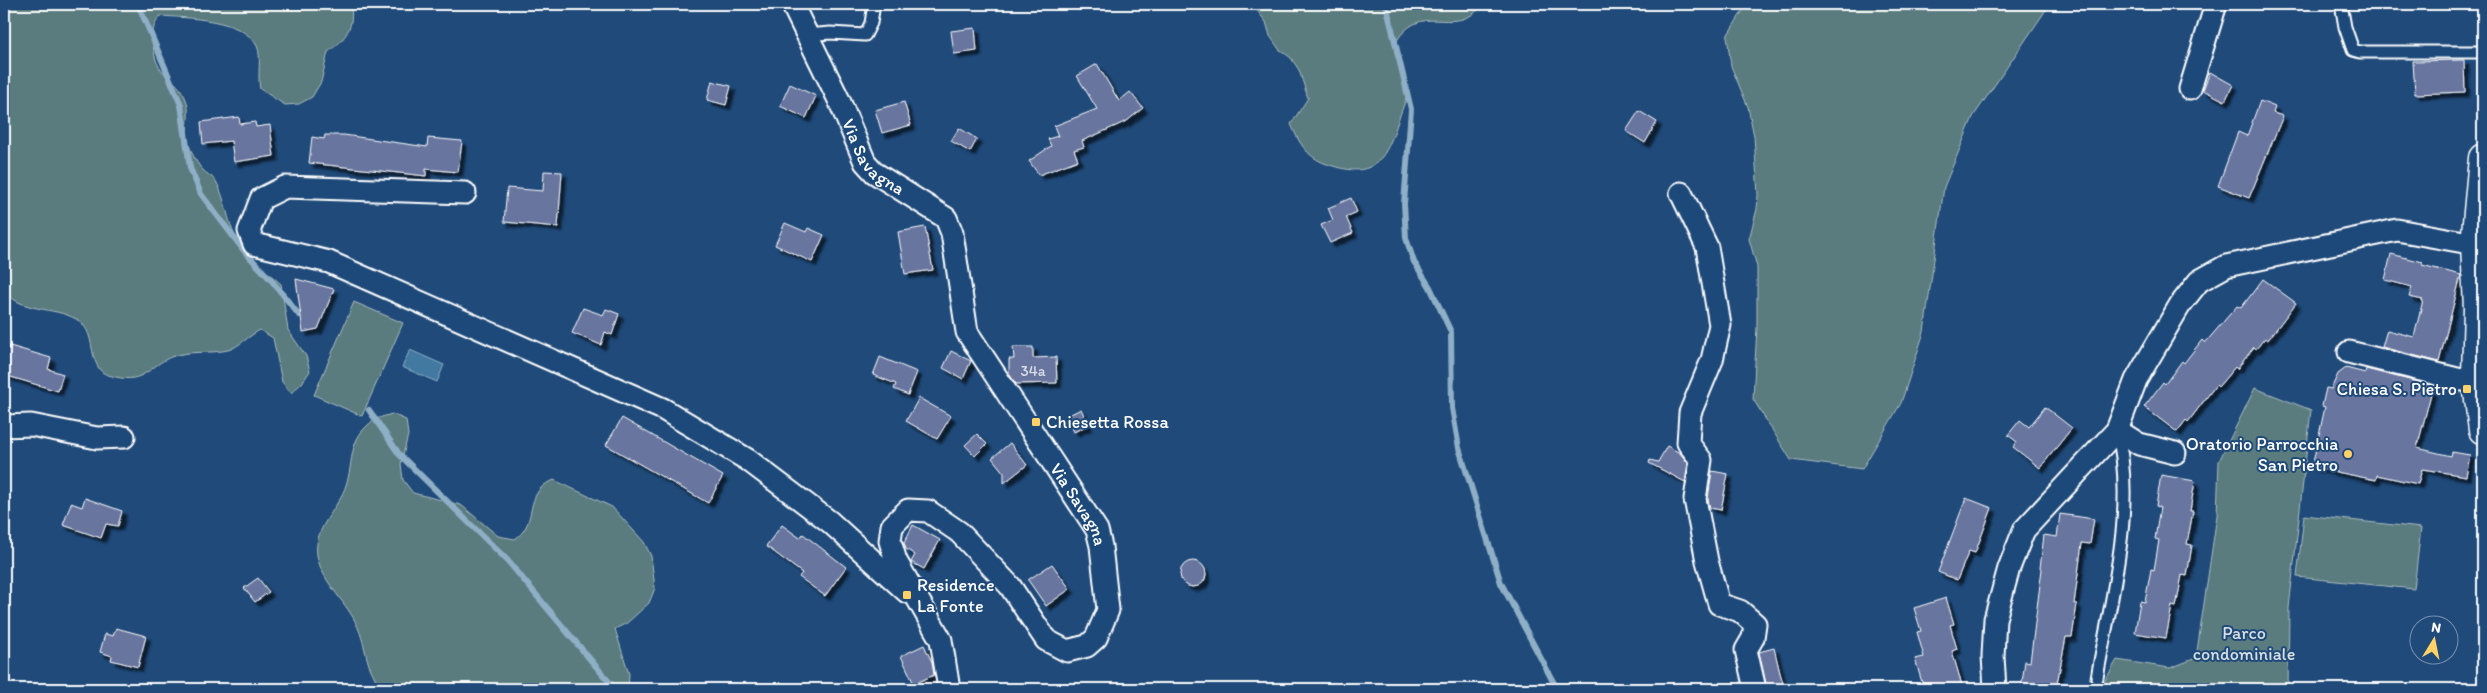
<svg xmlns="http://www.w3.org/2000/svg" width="2487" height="693" font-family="Itim,sans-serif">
<defs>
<filter id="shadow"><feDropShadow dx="4.5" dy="4.5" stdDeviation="1" flood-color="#0009"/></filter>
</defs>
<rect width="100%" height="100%" fill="#1f4a7a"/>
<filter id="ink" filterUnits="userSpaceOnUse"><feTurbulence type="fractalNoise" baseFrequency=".02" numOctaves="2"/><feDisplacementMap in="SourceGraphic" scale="10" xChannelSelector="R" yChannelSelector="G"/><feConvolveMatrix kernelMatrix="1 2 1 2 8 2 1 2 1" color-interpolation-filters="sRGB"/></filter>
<g filter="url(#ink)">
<g fill="#5a7b7f" stroke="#acbdbf">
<path d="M4,4h347c3,23 -4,34 -23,48l-7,30 -9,15 -13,7 -14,1 -25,-16c-3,-13 2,-33 -3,-43 -14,-28 -71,-28 -97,-30 -7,10 -8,15 -7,28 3,36 20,28 32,53 7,14 0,29 3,45 3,9 7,19 14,27 4,5 10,7 14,12 10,19 11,39 20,57 9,19 30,32 45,46l7,46 18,26 4,15 -8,12 -11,10 -9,-11 -9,-44 -13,-8c-10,5 -23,18 -32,20 -18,4 -40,0 -57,7 -22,9 -27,27 -55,20 -4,-1 -10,-2 -14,-5 -15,-15 -5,-41 -26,-53 -23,-13 -55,-6 -72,-29z"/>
<path d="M1252,4h231c-26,35 -57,-2 -83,32 -14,20 4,29 7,46 2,12 -4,25 -8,36 -14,45 -26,63 -75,45 -18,-7 -26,-22 -33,-39l17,-26 -9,-28 -8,-12 -12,-9 -9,-13 -4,-14z"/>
<path d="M1747,4h303l-77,113 -29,70 -20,145 -23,71 -39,66 -71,-9 -38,-61 4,-72v-60l-8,-28 8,-30 1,-14 -4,-59 -6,-29 -17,-41 -4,-30z"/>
<path d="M354,302l49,21 -41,93 -48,-21z"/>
<path d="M2255,388l56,22 -22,198 -1,81h-188l17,-29 53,8 26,-10 21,-143 2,-54z"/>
<path d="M392,414l14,6 2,15 -7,29 2,16 10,13 48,12 37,31 17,3c21,-15 11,-35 26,-51 3,-4 9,-6 13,-8l58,27 32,35 7,14 4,32 -6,15 -22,20 -12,6 14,45 -1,15h-248c-3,-8 -8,-16 -11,-24 -5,-16 -6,-28 -14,-44 -11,-21 -34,-41 -38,-66 -4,-27 22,-47 29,-70 7,-20 3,-41 19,-57 8,-9 16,-11 27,-14z"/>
<path d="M2304,515l117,13 -7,61 -117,-12z"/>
</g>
<path fill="#4379a0" stroke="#8eafc6" d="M410,350l34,15 -7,17 -35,-15z"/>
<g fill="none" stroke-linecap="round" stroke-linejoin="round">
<g stroke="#8eafc6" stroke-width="6">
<path d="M138,4l43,101 9,63 11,26 44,58 27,29 27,34"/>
<path d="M1386,4l25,105 -7,95 2,34 8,24 16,25 21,45 1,76 7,40 42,135 56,106"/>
<path d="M369,410l30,44 108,106 108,129"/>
</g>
</g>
<g fill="#68749f" stroke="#fff" filter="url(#shadow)">
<path d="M975,28l2,23 -23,3 -3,-23z"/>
<path d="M2464,60l1,32 -50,2 -2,-33z"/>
<path d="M1097,64l22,37 11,-9 13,16 -16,13 -45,20 2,6 -10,3 4,10 -39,15 -10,-14 22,-15 -3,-7 10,-3 -4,-10 43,-17 -20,-33z"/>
<path d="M2210,72l23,13 -8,16 -22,-11z"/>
<path d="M712,81l19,5 -5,19 -19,-5z"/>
<path d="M790,84l26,12 -10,22 -26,-12z"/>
<path d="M2260,101l15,6 -2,6 10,3 -34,82 -31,-12 20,-54 9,4z"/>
<path d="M904,102l7,23 -29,8 -7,-23z"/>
<path d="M1639,111l18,11 -12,21 -19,-12z"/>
<path d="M239,117l1,7 15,-2 1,5 14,-2 4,31 -40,6 -3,-21 -28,3 -2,-22z"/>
<path d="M959,128l18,11 -7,13 -19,-11z"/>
<path d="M325,135h19l83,12 1,-9 34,3 -4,31 -32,-3v7l-117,-13 3,-26 12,2z"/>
<path d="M544,171l18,1 -4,55 -54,-5 3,-34 36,3z"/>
<path d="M1351,198l6,14 -11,5 7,16 -23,10 -9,-18 12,-5 -5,-12z"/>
<path d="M785,223l21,9 2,-4 16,7 -12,27 -37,-17z"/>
<path d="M925,227l8,43 -28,4 -7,-42z"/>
<path d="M2391,254l32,8 -1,3 39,10 -22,87 -57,-15 5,-17 27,7 9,-37 -14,-3 3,-10 -27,-7z"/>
<path d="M296,279l38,10 -16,40 -15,3z"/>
<path d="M2263,279l33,24 -28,37 -3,-2 -9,11 -2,-2 -17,22 -2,-2 -17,20 -2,-2 -28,37 -2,-2 -9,12 -33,-25 19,-25 2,2 17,-23 2,2 18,-23 3,3 32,-37 4,2z"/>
<path d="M583,308l20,7 3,-6 13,5 -7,21 -7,-3 -4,13 -29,-12z"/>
<path d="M10,346l41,12 -3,11 15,5 -5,17 -54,-16v-26l4,1z"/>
<path d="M1013,347h20v11l23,-1 1,26 -41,1 -7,-10v-15h5z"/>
<path d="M951,351l20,10 -8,18 -20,-11z"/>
<path d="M880,357l37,15 -9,23 -14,-6 2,-5 -23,-9z"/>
<path d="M2346,368l19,5 1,-4 67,17 -16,62 34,8 1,-4 18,3 -4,21 -44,-7 -4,15 -41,-9 -1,5 -64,-13 13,-60 -3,-1 4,-18 5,1 7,-15z"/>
<path d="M919,398l32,18 -14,23 -31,-18z"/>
<path d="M2045,407l27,21 -32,40 -27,-21 4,-5 -9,-7 12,-15 9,7z"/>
<path d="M1081,409l7,16 -14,7 -7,-16z"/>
<path d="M622,418l101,58 -15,27 -102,-58z"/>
<path d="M977,434l10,10 -12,12 -10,-11z"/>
<path d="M1010,443l17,22 -23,18v-10l-12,-15z"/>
<path d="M1667,446l13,7 8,10 -3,19 -36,-19 1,-3 8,2z"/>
<path d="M1712,471l16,3 -7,36 -11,-2 -2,-9z"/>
<path d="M2161,475l34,6 -5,30h3l-6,33 5,1 -5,31 -5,-1 -6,32 -4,-1 -6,32 -31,-5 5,-32 5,1 6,-33 3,1 5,-30 -4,-1 5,-32 -4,-1z"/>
<path d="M85,498l37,13 -4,15 -12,-2 -5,14 -38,-13 8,-22 11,4z"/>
<path d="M1966,498l26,10 -17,45 -6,-2 -12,29 -19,-8z"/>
<path d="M2060,514l34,5 -4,25 -8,-1 -8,61h3l-5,33h-6l-10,52h-35l4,-28 5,1 12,-93 -2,-1 4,-33 13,2z"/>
<path d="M782,525l18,13 3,-4 43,33 -21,29 -26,-19 3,-4 -36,-27z"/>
<path d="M913,525l27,15 -16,29 -13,-7 4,-7 -9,-6 -2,-6z"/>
<circle cx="1193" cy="574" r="13"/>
<path d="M1052,564l18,25 -24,17 -18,-26z"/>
<path d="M258,578l11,14 -14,10 -11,-14z"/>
<path d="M1946,598l8,26 -4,1 7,24 -5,2 11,38h-39l-9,-30 9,-2 -7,-25 4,-1 -7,-23z"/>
<path d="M116,628l30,8 -8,31 -27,-7 1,-4 -12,-4 5,-18 8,2z"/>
<path d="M924,645l8,17 2,13 -20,9 -13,-28z"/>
<path d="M1774,648l6,25 5,16h-18l-8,-37z"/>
</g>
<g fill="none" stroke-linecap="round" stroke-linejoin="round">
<g stroke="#fff" stroke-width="15">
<g id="lane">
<path d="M2341,4l4,23 8,23 7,2h123"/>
<path d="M807,35l23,-2 35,2 6,-12 3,-19"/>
<path d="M2097,678c13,-77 40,-171 20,-247"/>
</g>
</g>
<g stroke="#fff" stroke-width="25">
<g id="street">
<path id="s1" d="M792,4l47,96 26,62 10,11 71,45 6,15 15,99 130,198 4,16 7,64 -12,28 -9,8 -20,5 -21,-11 -36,-54 -51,-54 -31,-21 -20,-1 -16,16 -2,15 6,20 45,79 8,49"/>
<path d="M2190,89l26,-85"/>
<path d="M465,193l-180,-6 -24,12 -12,32 5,13 75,18 334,147 85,51 82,62 77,70"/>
<path d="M1681,193l26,54 13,78 -8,35 -22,53 -2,30 13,17 -6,39 12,62 12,43 21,7 15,13 -2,14 -7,12 9,39"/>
<path d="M2349,352l112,28 22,-7"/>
<path d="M4,426l27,-1 66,13 27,-1"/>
<path d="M2117,430l22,14 36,9"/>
<path d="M1995,689l-2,-33 2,-37 14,-51 15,-38 93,-100 19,-50 44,-75 19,-24 27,-15 171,-36 78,14"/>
</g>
</g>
<g stroke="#fff" stroke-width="31">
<path id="secondary" d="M2483,158l-8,86 3,64 -2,69 7,53"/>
</g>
<use href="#lane" stroke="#1f4a7a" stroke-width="11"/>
<use href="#street" stroke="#1f4a7a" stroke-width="21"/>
<use href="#secondary" stroke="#1f4a7a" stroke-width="28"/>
</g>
</g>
<g fill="#ffd166" stroke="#1f4a7a" stroke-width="2">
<rect x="2462" y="384" width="10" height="10" rx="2.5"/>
<rect x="1031" y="417" width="10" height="10" rx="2.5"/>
<circle cx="2348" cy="454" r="5"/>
<rect x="902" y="590" width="10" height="10" rx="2.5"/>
</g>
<g text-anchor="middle" stroke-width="4" stroke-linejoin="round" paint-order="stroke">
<g font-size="15" fill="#d9dce7">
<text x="1033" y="376">34a</text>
</g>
<g font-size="18" fill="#fff" stroke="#1f4a7a">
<text dy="6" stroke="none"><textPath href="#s1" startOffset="175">Via Savagna</textPath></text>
<text dy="6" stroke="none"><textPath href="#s1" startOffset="595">Via Savagna</textPath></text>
</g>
<g font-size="18" fill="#fff" stroke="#1f4a7a" text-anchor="end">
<text x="2457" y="395">Chiesa S. Pietro</text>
<text x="1046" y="428" text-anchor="start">Chiesetta Rossa</text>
<text x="2338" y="450">Oratorio Parrocchia<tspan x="2338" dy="21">San Pietro</tspan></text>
<text x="917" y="591" text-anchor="start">Residence<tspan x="917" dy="21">La Fonte</tspan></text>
</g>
<g font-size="18" fill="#d6dedf" stroke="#1f4a7a">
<text x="2244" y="639">Parco<tspan x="2244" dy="21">condominiale</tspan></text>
</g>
</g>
<rect width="2487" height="693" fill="none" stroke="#1f4a7a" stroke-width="20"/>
<rect x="10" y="10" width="2467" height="673" fill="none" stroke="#fff" stroke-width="2" filter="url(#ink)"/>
<g transform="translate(2434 640) rotate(10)"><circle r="24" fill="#1f4a7a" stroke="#7992af"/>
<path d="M0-4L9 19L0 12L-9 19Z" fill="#ffd166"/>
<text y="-8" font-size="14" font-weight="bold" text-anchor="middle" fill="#ffffff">N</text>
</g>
</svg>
